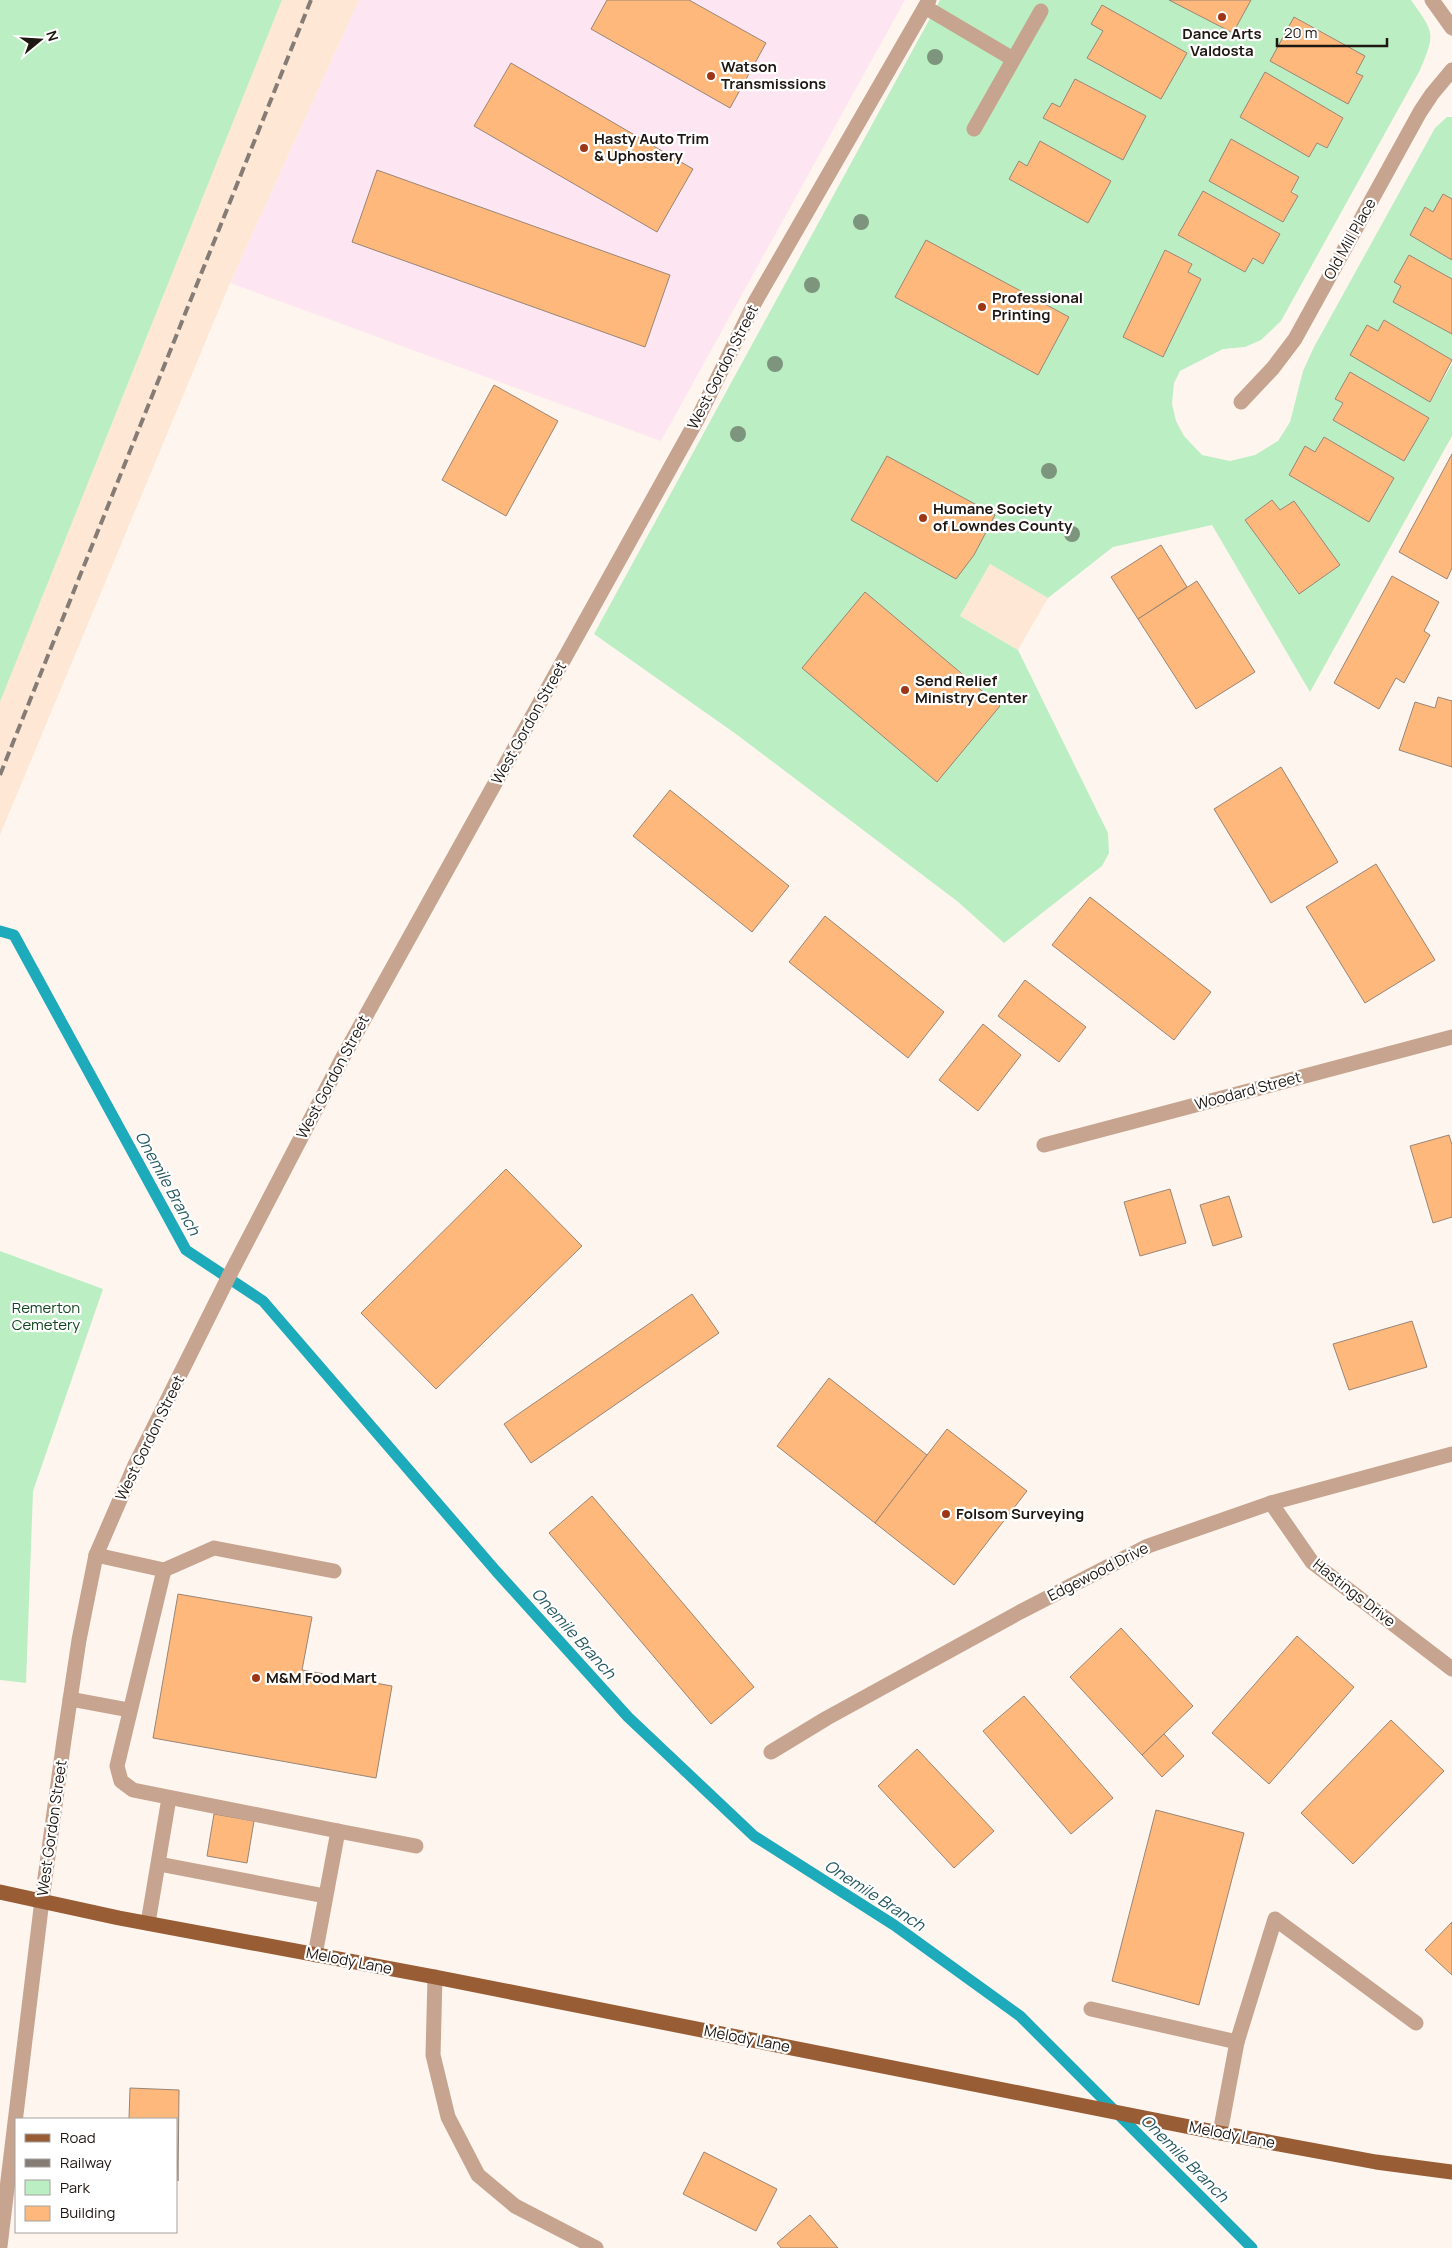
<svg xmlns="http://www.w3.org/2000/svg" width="1452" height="2248" font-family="Manrope,sans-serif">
<rect width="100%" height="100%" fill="#fef5ee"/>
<path fill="#fde6f2" d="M359,0h546l-244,441 -431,-158z"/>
<g fill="#fee7d5">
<path d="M282,0h77l-129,283 -230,552v-133z"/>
<path d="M990,564l58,34 -30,52 -58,-34z"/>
</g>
<g fill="#bbefc3" fill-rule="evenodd">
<path d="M0,0h282l-282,702z"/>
<path d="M940,0h229l64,33 18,-33h160c23,33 25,32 9,70l-139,251 -20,19 -16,7 -22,2 -43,22 -6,12 -2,21 4,17 8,15 18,19 28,6 25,-6 23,-14 12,-19 13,-51 11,-24 121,-219 12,-11h5v82l-9,-5 -10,18 -8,-4 -15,27 42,25v19l-43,-23 -15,26 7,4 -8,16 59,32v26l-68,-40 -6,11 -11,-6 63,77 22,-38v72l-142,256 -98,-167 -99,22 -65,51 -58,-34 -30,52 58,34 90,183 1,20 -7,13 -98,77 -47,-42 -221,-167 -142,-100zM1295,17l70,39 -9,17 7,4 -15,26zM1265,73l78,45 -16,30 -10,-5 -8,14 -69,-40zM1231,140l67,56 -15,26 -74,-41zM1203,191l76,42 -16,31 -10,-6 -8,14 -66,-37zM1165,251l27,12 -4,9 13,7 -39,78 -39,-20zM1350,372l79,46 -25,43 -71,-41 9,-17 -7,-4zM1324,437l70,41 -25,44 -80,-47 16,-28 10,5zM1272,500l8,10 60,55 -42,29 -53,-74z"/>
<path d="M0,1251l103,38 -70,202 -7,192 -26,-3z"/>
</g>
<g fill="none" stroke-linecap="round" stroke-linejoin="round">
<path stroke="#1daabb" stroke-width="11" d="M0,931l14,4 172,315 77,51 233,270 132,146 126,119 140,89 126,91 232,232"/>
</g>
<g fill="#feb87c" stroke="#998575">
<path d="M607,0h82l77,43 -36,65 -139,-79z"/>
<path d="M1169,0h82l-18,33z"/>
<path d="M1102,5l85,48 -26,46 -74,-41 16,-27 -12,-7z"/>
<path d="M1294,17l71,39 -9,17 7,3 -15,28 -78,-43z"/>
<path d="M511,63l182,106 -36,63 -183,-106z"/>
<path d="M1265,72l78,46 -16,30 -10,-5 -8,14 -69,-40z"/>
<path d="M1075,79l71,37 -23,44 -80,-42 9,-15 8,4z"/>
<path d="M1231,139l68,38 -8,15 7,4 -15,26 -74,-41z"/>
<path d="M1040,141l71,40 -23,42 -79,-44 10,-18 8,5z"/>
<path d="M377,170l293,105 -25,72 -293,-105z"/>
<path d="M1203,191l77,43 -17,30 -10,-6 -8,14 -67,-37z"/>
<path d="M1443,194l9,5v61l-42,-25 15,-28 8,5z"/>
<path d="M926,240l143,77 -31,58 -143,-78z"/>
<path d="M1165,250l27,14 -4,8 13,7 -38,78 -40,-20z"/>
<path d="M1409,255l43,24v55l-59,-32 8,-16 -7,-4z"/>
<path d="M1384,320l68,40 -22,42 -80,-47 17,-30 11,6z"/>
<path d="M1350,372l79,46 -25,43 -71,-41 10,-17 -8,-4z"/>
<path d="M494,385l64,36 -52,95 -64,-36z"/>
<path d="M1324,437l70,41 -25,44 -80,-47 16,-29 10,6z"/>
<path d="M1452,454v114l-5,11 -48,-27z"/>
<path d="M887,456l108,59 -21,40 -18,24 -105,-59z"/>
<path d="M1272,500l8,10 14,-9 46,64 -41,29 -54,-74z"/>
<path d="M1161,545l26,42 -49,32 -27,-42z"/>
<path d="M1392,576l47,26 -15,29 6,4 -26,48 -8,-5 -17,31 -45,-26z"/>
<path d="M1197,581l58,91 -59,37 -58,-90z"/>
<path d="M865,592l135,114 -63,76 -135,-114z"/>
<path d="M1438,697l14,4v66l-53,-17 16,-48 20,6z"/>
<path d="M1281,767l57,95 -67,41 -57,-94z"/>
<path d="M670,790l119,96 -37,46 -119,-96z"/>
<path d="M1376,864l59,96 -70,43 -59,-96z"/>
<path d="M1090,897l121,95 -37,48 -122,-95z"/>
<path d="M825,916l119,96 -36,46 -119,-96z"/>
<path d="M1025,980l61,47 -27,35 -61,-46z"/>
<path d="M983,1024l38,31 -43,56 -39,-31z"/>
<path d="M1449,1135l3,10v72l-19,6 -23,-77z"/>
<path d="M506,1169l76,77 -146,143 -75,-76z"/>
<path d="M1170,1189l16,54 -46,13 -16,-54z"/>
<path d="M1229,1196l13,41 -29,9 -13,-41z"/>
<path d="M692,1294l27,39 -188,130 -27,-39z"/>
<path d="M1412,1321l15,46 -78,23 -16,-46z"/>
<path d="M829,1378l98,77 -52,68 -98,-77z"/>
<path d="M947,1429l80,62 -73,94 -79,-62z"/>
<path d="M592,1496l162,191 -43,37 -162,-191z"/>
<path d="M178,1594l134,23 -10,53 90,16 -16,92 -223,-40z"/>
<path d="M1121,1628l72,78 -51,49 -72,-78z"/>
<path d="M1297,1636l57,51 -85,97 -57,-51z"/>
<path d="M1024,1696l89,102 -42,36 -88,-103z"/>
<path d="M1391,1720l53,51 -91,93 -52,-51z"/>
<path d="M1164,1734l20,22 -22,21 -20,-22z"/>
<path d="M917,1749l77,82 -40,37 -76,-82z"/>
<path d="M1156,1810l88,23 -45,172 -87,-24z"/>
<path d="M214,1814l40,7 -7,42 -40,-7z"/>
<path d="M1452,1922v53l-27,-25z"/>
<path d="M130,2088l49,2 -1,91 -2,-62h-47z"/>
<path d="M704,2152l73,37 -21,42 -73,-37z"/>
<path d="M810,2215l28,33h-57l-4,-5z"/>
</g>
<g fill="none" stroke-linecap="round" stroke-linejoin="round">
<g stroke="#c6a48f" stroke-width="15">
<path d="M1432,0l20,28"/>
<path d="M925,7l88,52"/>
<path d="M974,129l67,-118"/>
<path d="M1241,402l32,-34 22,-29 125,-227 12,-18 20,-24"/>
<path d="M1044,1145l408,-108"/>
<path d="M1271,1503l41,59 140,107"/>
<path d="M96,1555l68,15 -47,196 4,15 12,9 205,41 -23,124"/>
<path d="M164,1570l50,-22 120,23"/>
<path d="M70,1699l59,11"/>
<path d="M771,1752l56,-34 193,-106 128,-66 123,-43 181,-49"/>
<path d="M338,1831l78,15"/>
<path d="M159,1864l166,32"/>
<path d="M148,1923l21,-125"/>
<path d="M435,1977l-2,78 15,62 30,58 37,31 81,42"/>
<path d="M1091,2009l146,33 -17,91"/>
<path d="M1237,2042l38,-123 141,104"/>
<path d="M0,2246l42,-346 22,-160 15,-100 17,-85 39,-90 93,-187 115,-221 355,-639 57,-116 174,-302"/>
</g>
<path stroke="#985d35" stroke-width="15" d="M0,1892l119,26 316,59 785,156 156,29 76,10"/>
<path stroke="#857c76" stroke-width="4" stroke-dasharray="10 5" stroke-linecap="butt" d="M0,775l311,-775"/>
</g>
<g fill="#7d957d">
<circle cx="935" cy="57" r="8"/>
<circle cx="861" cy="222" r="8"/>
<circle cx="812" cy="285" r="8"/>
<circle cx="775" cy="364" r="8"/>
<circle cx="738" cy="434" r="8"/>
<circle cx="1049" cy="471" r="8"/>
<circle cx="1072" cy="534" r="8"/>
</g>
<g fill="#9d3617" stroke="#fff" stroke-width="2">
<circle cx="1222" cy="17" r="5"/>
<circle cx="711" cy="76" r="5"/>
<circle cx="584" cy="148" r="5"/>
<circle cx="982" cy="307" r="5"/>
<circle cx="923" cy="518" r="5"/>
<circle cx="905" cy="690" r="5"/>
<circle cx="946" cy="1514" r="5"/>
<circle cx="256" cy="1678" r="5"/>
</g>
<g text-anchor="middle" stroke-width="4.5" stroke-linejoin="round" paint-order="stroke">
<g font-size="15" font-weight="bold" fill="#1f1711" stroke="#fff" text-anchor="start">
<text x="1222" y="39" text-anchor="middle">Dance Arts<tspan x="1222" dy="17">Valdosta</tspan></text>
<text x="721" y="72">Watson<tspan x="721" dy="17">Transmissions</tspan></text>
<text x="594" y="144">Hasty Auto Trim<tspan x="594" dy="17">&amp; Uphostery</tspan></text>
<text x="992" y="303">Professional<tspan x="992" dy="17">Printing</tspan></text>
<text x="933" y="514">Humane Society<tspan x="933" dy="17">of Lowndes County</tspan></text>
<text x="915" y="686">Send Relief<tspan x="915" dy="17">Ministry Center</tspan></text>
<text x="956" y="1519">Folsom Surveying</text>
<text x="266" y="1683">M&amp;M Food Mart</text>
</g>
<g font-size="15" fill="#1f1711" stroke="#fff">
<text transform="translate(1350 239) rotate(-61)" y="5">Old Mill Place</text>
<text transform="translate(723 367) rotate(-63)" y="5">West Gordon Street</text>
<text transform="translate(529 723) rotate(-61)" y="5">West Gordon Street</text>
<text transform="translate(333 1077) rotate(-62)" y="5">West Gordon Street</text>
<text transform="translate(1248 1091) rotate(-15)" y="5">Woodard Street</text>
<text transform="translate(150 1438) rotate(-64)" y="5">West Gordon Street</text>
<text transform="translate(1098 1572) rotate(-27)" y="5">Edgewood Drive</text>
<text transform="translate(1354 1593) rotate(38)" y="5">Hastings Drive</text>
<text transform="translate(52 1828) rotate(-82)" y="5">West Gordon Street</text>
<text transform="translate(349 1961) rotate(11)" y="5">Melody Lane</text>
<text transform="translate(747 2039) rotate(11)" y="5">Melody Lane</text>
<text transform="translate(1232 2135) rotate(11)" y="5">Melody Lane</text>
</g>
<g font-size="15" fill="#134721" stroke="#fff">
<text x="46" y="1313">Remerton<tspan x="46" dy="17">Cemetery</tspan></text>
</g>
<g font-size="16" font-style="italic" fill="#255961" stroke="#fff">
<text transform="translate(168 1183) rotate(61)" y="6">Onemile Branch</text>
<text transform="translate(574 1633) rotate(48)" y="6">Onemile Branch</text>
<text transform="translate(875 1895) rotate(33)" y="6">Onemile Branch</text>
<text transform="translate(1185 2158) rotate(45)" y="6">Onemile Branch</text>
</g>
</g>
<rect x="15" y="2118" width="162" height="115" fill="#ffffff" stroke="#a5a2a0"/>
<rect x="25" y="2134" width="25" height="8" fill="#985d35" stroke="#a5a2a0"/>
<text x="60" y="2143" font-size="15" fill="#1f1711">Road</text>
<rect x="25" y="2159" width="25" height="8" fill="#857c76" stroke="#a5a2a0"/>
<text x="60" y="2168" font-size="15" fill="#1f1711">Railway</text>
<rect x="25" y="2180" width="25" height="15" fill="#bbefc3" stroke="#a5a2a0"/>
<text x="60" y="2193" font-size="15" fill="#1f1711">Park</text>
<rect x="25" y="2206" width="25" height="15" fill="#feb87c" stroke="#a5a2a0"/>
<text x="60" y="2218" font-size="15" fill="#1f1711">Building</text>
<g transform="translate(40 40) rotate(72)" stroke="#ffffff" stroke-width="4" paint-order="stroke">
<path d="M0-4L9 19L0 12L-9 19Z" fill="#1f1711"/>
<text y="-8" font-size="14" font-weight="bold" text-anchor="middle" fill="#1f1711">N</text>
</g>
<path d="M1277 38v8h110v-8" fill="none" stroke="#1f1711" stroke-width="2.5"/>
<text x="1284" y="38" font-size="15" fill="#1f1711" stroke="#ffffff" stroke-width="4" paint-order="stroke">20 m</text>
</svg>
